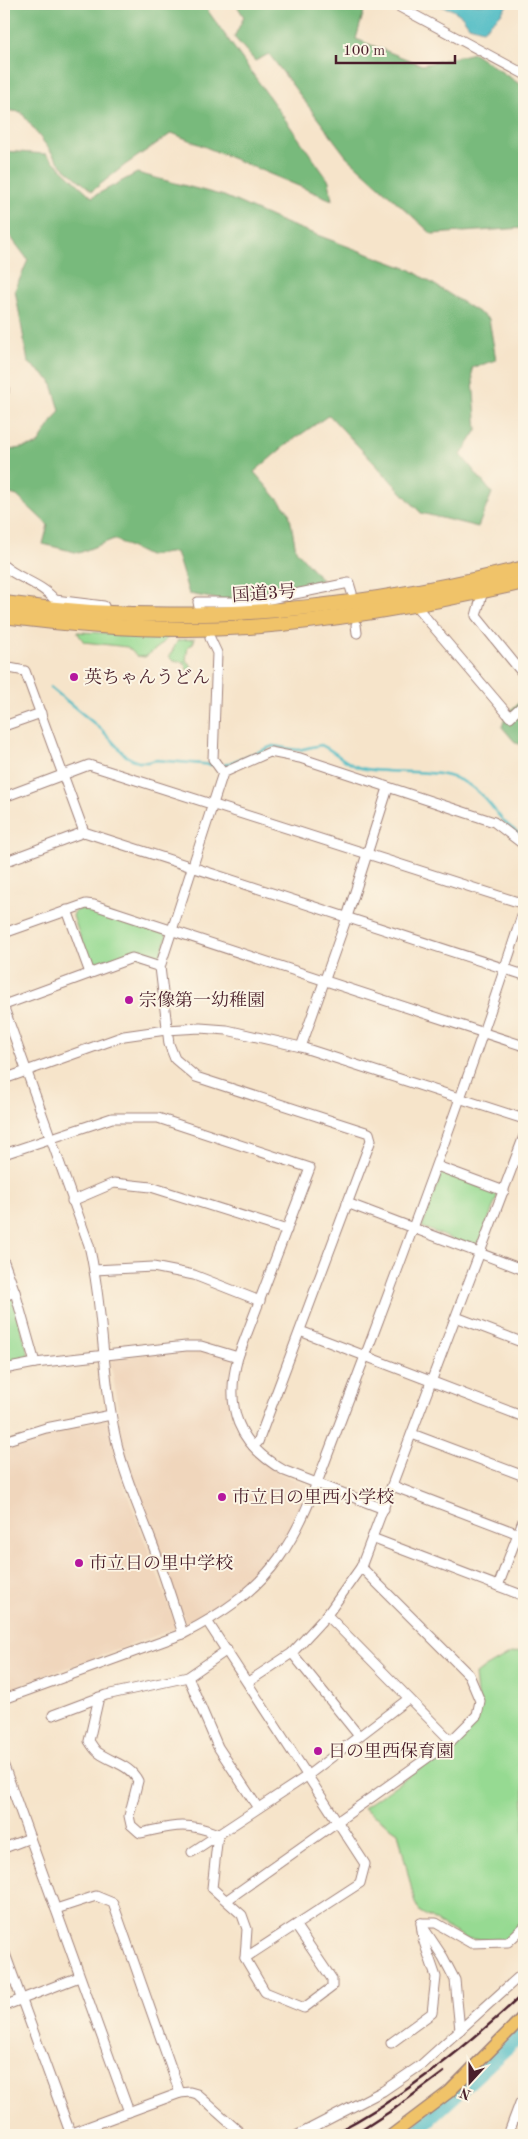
<svg xmlns="http://www.w3.org/2000/svg" width="528" height="2139" font-family="'Old Standard TT','Noto Serif JP',serif">
<rect width="100%" height="100%" fill="#fcf5e5"/>
<filter id="ink" filterUnits="userSpaceOnUse"><feTurbulence type="fractalNoise" baseFrequency=".02" numOctaves="2"/><feDisplacementMap in="SourceGraphic" scale="10" xChannelSelector="R" yChannelSelector="G"/><feConvolveMatrix kernelMatrix="1 2 1 2 8 2 1 2 1" color-interpolation-filters="sRGB"/></filter>
<filter id="wash" filterUnits="userSpaceOnUse"><feTurbulence type="fractalNoise" baseFrequency=".0096" numOctaves="4" result="noise"/><feDisplacementMap in="SourceGraphic" scale="20" xChannelSelector="R" yChannelSelector="G"/><feGaussianBlur stdDeviation="1.12" result="paint"/><feColorMatrix in="noise" values="0 0 0 0 0 0 0 0 0 0 0 0 0 0 0 0 0 1.4 0 .05"/><feComposite in="paint" operator="in"/></filter>
<g filter="url(#wash)">
<rect width="100%" height="100%" fill="#f6e4ca"/>
<g fill="#f0d6bc">
<path d="M183,1349l22,2 26,7 2,2 -4,22v20l6,23 14,22 15,16 15,10 30,12 -17,39 -32,46 -42,36 -32,18 -62,-171 -13,-92 2,-3z"/>
<path d="M106,1419l3,3 8,40 6,20 54,146 -173,63v-246l42,-13z"/>
</g>
<g fill="#96da92" stroke="#707c5e">
<path d="M77,632l93,3 -10,11 -15,11 -8,-1 -10,-9 -43,-5z"/>
<path d="M195,639l-3,6 -4,1 -2,14 7,8 -6,2 -3,-8 -11,-1 -4,-4 9,-17z"/>
<path d="M87,907l79,26 1,3 -8,23 -4,2 -23,-8 -38,15 -4,-2 -17,-50 2,-5z"/>
<path d="M442,1172l54,21 1,4 -19,50 -4,1 -52,-21z"/>
<path d="M10,1298l3,1 16,57 -1,4 -24,3v-63z"/>
<path d="M524,1650v273l-18,17 -39,-1 -47,-27 -5,-9 -17,-71 -35,-24 92,-64 24,-27 -4,-43 34,-20z"/>
</g>
<g fill="#78ba7c" stroke="#616c54">
<path d="M4,4h199l126,177 3,19 -160,-67 -47,32 -33,26 -31,-26 -40,-53 -17,-2z"/>
<path d="M236,4h79l2,4 5,-4h44l-10,35 66,26 52,-12 50,34v141l-92,6 -86,-78 -77,-102 -14,7 -21,-24 10,-20z"/>
<path d="M4,151l42,3 46,43 45,-24 87,23 61,27 126,47 78,49 7,41 -24,8 5,62 -16,25 31,38 -14,34 -57,-14 -92,-98 -42,29 -33,28 35,40 7,38 26,30 -94,21 -39,-7 -13,-42 -28,4 -34,-17 -35,14 -36,-9 5,-19 -31,-29 -13,-4v-41l33,-6 23,-35 -9,-29 -23,-19 -13,-72 13,-30 -24,-32z"/>
<path d="M524,697v50l-10,-6 -12,-14 4,-12z"/>
</g>
<path fill="#4dbbc4" stroke="#4c6d78" d="M436,4h72l-8,11 -17,15 -14,-4 -7,-10 -9,-6z"/>
<g fill="none" stroke-linecap="round" stroke-linejoin="round">
<g stroke="#4dbbc4" stroke-width="2.5">
<path d="M50,687l51,42 25,27 12,6h10l8,-2 58,5"/>
<path d="M222,766l51,-20 25,4 23,-5c14,6 26,20 40,23 34,8 77,-3 108,17 14,9 22,21 32,33 6,8 16,13 23,20"/>
</g>
<path stroke="#4dbbc4" stroke-width="14" d="M412,2135l112,-103"/>
</g>
</g>
<g filter="url(#ink)">
<g fill="none" stroke-linecap="round" stroke-linejoin="round">
<g stroke="#a0827a" stroke-width="11">
<g id="minor">
<path d="M394,4l130,70"/>
<path d="M4,379v13"/>
<path d="M4,566c15,13 38,18 51,34l49,6"/>
<path d="M483,591l-7,25 48,59"/>
<path d="M415,605l95,112 14,-13"/>
<path d="M199,607l-1,-5h57l94,-19 3,10"/>
<path d="M356,625l1,8"/>
<path d="M210,638l7,15 -4,106 10,14"/>
<path d="M4,667l21,4 59,161"/>
<path d="M4,726l37,-13"/>
<path d="M223,773l-63,194 9,77 6,15 21,18 173,56 2,7 -113,302 -5,4"/>
<path d="M223,773l47,-21 30,6 194,64 30,23"/>
<path d="M4,797l85,-32 435,139"/>
<path d="M4,862l80,-30 440,143"/>
<path d="M67,910l23,63"/>
<path d="M4,933l82,-29 8,1 430,141"/>
<path d="M4,1005l128,-47 28,9"/>
<path d="M4,1008l85,237c15,66 13,134 28,199 8,34 22,64 34,96 12,31 22,63 32,94"/>
<path d="M301,1047l46,-130 41,-129"/>
<path d="M4,1079l120,-43 42,-6 34,-2 27,2 74,17 223,72"/>
<path d="M4,1154l108,-36h46l152,50 -72,189c-14,51 0,88 47,114l99,38"/>
<path d="M437,1166l67,25"/>
<path d="M72,1201l42,-18 37,4 136,43"/>
<path d="M347,1203l177,67"/>
<path d="M4,1262l11,30 20,71"/>
<path d="M94,1270l59,-3 41,8 66,26"/>
<path d="M4,1296l11,-4"/>
<path d="M456,1317l68,26"/>
<path d="M300,1331l224,86"/>
<path d="M4,1369l31,-6 151,-17h15l37,11"/>
<path d="M412,1434l112,42"/>
<path d="M4,1441l42,-13 65,-13"/>
<path d="M393,1486l131,50"/>
<path d="M372,1538l152,58"/>
<path d="M498,1586l26,-68"/>
<path d="M327,1615l124,126"/>
<path d="M207,1621l158,243 -5,19 -115,75"/>
<path d="M292,1653l67,83"/>
<path d="M188,1677l30,70 40,61"/>
<path d="M248,1682l44,-29 35,-38 34,-48 163,-431"/>
<path d="M99,1697l-10,44c3,4 6,10 10,12 14,10 31,12 39,28l-9,35 2,9 9,8c33,-7 46,-12 78,1"/>
<path d="M4,1699l179,-65c37,-19 72,-42 96,-76 24,-34 37,-73 52,-112 14,-37 28,-74 42,-111 53,-141 105,-282 151,-426"/>
<path d="M53,1715l53,-20 82,-18 39,-27"/>
<path d="M4,1766l125,346"/>
<path d="M218,1834l-6,54 30,27 5,14 -2,29 20,34 39,16 28,-21v-8l-36,-53"/>
<path d="M4,1848l26,-10"/>
<path d="M192,1852l115,-76 101,-77"/>
<path d="M227,1900l224,-159 26,-26 3,-14 -11,-26 -108,-108"/>
<path d="M56,1909l40,-13 17,7 67,190"/>
<path d="M421,1923h15l35,20 37,-1 16,-15"/>
<path d="M423,1927l20,30 12,23 5,50"/>
<path d="M4,1951l67,184"/>
<path d="M4,2006l75,-29"/>
<path d="M391,2043l41,-30 4,-36 -13,-38 -2,-16"/>
<path d="M66,2135l114,-42 10,-1 7,2 46,41"/>
<path d="M298,2135l85,-44 38,-26 103,-93"/>
<path d="M508,2135l12,-32 4,-5"/>
</g>
</g>
<g stroke="#a0827a" stroke-width="14">
<path id="major" d="M392,2135l57,-43 75,-76"/>
</g>
<g stroke="#a0827a" stroke-width="16">
<g id="highway">
<path d="M4,603c175,25 350,8 520,-35"/>
<path d="M4,616c81,11 163,16 245,11 93,-7 184,-24 275,-45"/>
</g>
</g>
<use href="#minor" stroke="#fff" stroke-width="9"/>
<use href="#major" stroke="#f0c369" stroke-width="11"/>
<use href="#highway" stroke="#f0c369" stroke-width="14"/>
<g stroke="#4a1f2b" stroke-width="2.5">
<path d="M331,2135c72,-37 134,-87 193,-142"/>
<path d="M354,2135l40,-26 50,-37"/>
</g>
</g>
</g>
<g fill="#b5179e" stroke="#fcf5e5" stroke-width="2">
<circle cx="74" cy="677" r="5"/>
<circle cx="129" cy="1000" r="5"/>
<circle cx="222" cy="1497" r="5"/>
<circle cx="79" cy="1563" r="5"/>
<circle cx="318" cy="1751" r="5"/>
</g>
<g text-anchor="middle" stroke-width="4" stroke-linejoin="round" paint-order="stroke">
<g font-size="18" fill="#4a1f2b" stroke="#fcf5e5">
<text transform="translate(264 593) rotate(-4)" y="6">国道3号</text>
</g>
<g font-size="18" fill="#4a1f2b" stroke="#fcf5e5" text-anchor="start">
<text x="84" y="683">英ちゃんうどん</text>
<text x="139" y="1006">宗像第一幼稚園</text>
<text x="232" y="1503">市立日の里西小学校</text>
<text x="89" y="1569">市立日の里中学校</text>
<text x="328" y="1757">日の里西保育園</text>
</g>
</g>
<rect width="528" height="2139" fill="none" stroke="#fcf5e5" stroke-width="20"/>
<g transform="translate(470 2082) rotate(201)" stroke="#fcf5e5" stroke-width="4" paint-order="stroke">
<path d="M0-4L9 19L0 12L-9 19Z" fill="#4a1f2b"/>
<text y="-8" font-size="14" font-weight="bold" text-anchor="middle" fill="#4a1f2b">N</text>
</g>
<path d="M336 55v8h119v-8" fill="none" stroke="#4a1f2b" stroke-width="2.5"/>
<text x="343" y="55" font-size="15" fill="#4a1f2b" stroke="#fcf5e5" stroke-width="4" paint-order="stroke">100 m</text>
</svg>
